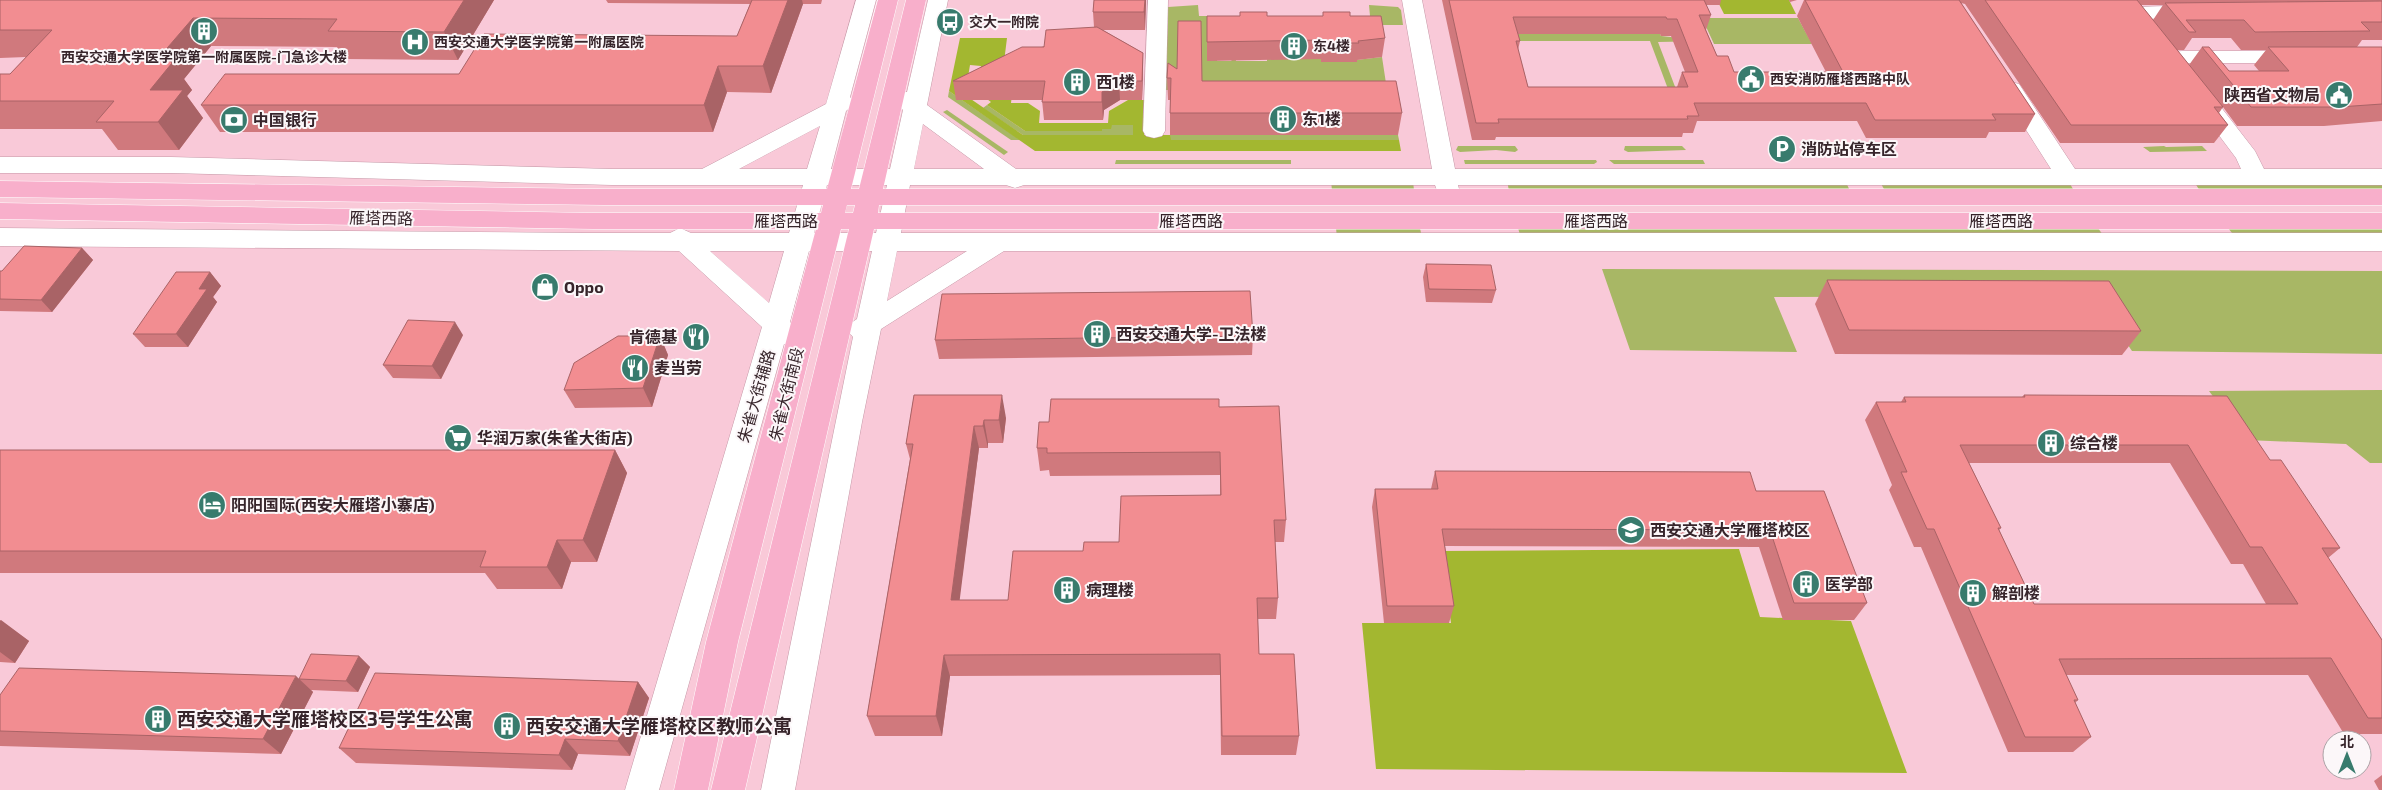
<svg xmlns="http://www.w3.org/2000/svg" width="2382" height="790" font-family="'Exo 2','Noto Sans SC',sans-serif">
<rect width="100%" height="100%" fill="#f9c9d8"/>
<g fill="#a8b765">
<path d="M1198,5l1,11h40l1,19 -23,21v5h14l4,-5 1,5h31v-5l5,3h49l1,3h34v-2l26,-3 5,33h-224l5,-83z"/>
<path d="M1369,5l29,2 3,3 2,15h-25l-45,-9h37z"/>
<path d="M1702,18h96l14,26h-98z"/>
<path d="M1492,33l168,1 1,2 48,5 -51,1 24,63h-8l-24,-64h-167z"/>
<path d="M949,91l71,49h-9l-63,-43z"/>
<path d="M987,105l38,26 77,-2 10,-4h21v10h-110l-40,-27z"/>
<path d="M947,110l61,42 -4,3 -61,-43z"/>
<path d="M1170,135h228l1,5h-229z"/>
<path d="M1458,146h57l3,4 -3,2 -19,-2 -36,2 -4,-2z"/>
<path d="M1625,146h57l4,4 -58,2 -4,-2z"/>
<path d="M2164,146l2,1 36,-1 5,5 -57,1 -7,-5z"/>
<path d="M1116,160h175v4h-176z"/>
<path d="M1464,160h132l1,2 -3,2h-129z"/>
<path d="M1609,160h94l2,4h-91z"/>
<path d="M1331,180h82l1,11h-82z"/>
<path d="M1507,180h338l5,11h-341z"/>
<path d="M1879,180h189l6,11h-189z"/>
<path d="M2193,180l189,1v10h-182z"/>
<path d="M1336,228h84l2,10h-85z"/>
<path d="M1518,228h580l7,10h-584z"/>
<path d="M2228,228h154v10h-146z"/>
<path d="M1602,269l780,2v83l-250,-3 -37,-55 -321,1 23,55 -167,-2z"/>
<path d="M2382,390v73h-12l-24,-19 -100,-4 -37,-49z"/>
</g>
<g fill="#a3b730" fill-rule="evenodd">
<path d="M1717,0h72l7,14h-72z"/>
<path d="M960,38h47l-4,32 9,25 -1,8h17l12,8 -1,12h69l1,-12 19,-11h17l-1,35h26l1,5h228l2,11h-366l-86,-60zM970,65l11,1 -4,26 14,10 -4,3 38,26h77v-2h9l1,-4h21v10h-110l-58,-40z"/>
<path d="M1739,549l21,68 91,4 56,152 -531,-4 -14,-146h89l-10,-72z"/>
</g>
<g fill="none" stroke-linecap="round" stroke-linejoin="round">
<g stroke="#c598a7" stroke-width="1">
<g id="minor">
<path d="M856,0h20l-26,97 6,6 -10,8 -15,58h59l13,-59 -12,-12 3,-5 13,-1 21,-92h20l-21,105 89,64h416l-30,-169h20l33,169h596l-51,-80 3,-5 8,-2 8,2 56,85h166l-5,-11 -45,-60 3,-5 8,-2 8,2 45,58 9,18h118v16h-924l2,8 -4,6 -8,2 -8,-2 -5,-14h-411l-9,3 -9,-3h-96l-9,48h1481v18h-1378l-123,78 -19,93 -67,368h-34l92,-453 -6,-7 4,-7 6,-4 15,-68h-63l-19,71 11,14 -4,7 -9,3 -4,-2 -125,446h-34l137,-463 -83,-76 -679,-5v-18l584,5h86l10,-5 11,5h98l14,-48h-191l-441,-12h-171v-16h171l441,12h90l124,-65zM923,124l61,45h-70zM820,126l-13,43h-68zM827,185h60l-11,48h-62zM710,251h74l-15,52zM897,251h70l-80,50z"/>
<path d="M1148,0h20l-3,131 -3,5 -8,2 -8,-2 -3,-5z"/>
<path d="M2197,5l7,2 3,4 -3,4 -54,4 13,16 -4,4c-16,5 -25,-10 -33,-23l3,-7 7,-2z"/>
<path d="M2182,51h116l8,1 3,5 -3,5 -8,1h-116l-8,-1 -3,-5 3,-5z"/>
</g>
</g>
<g stroke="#fff" stroke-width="1">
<path id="major" d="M878,0h20l-47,189h8l47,-189h20l-43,189h1499v16h-1503l-1,8h1504v16h-1508l-129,561h-34l138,-561h-8l-103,413 -30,148h-34l32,-148 110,-413h-223l-593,-10v-16l593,10h228l2,-8h-219l-604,-8v-16l604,8h223zM847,205h8l-2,8h-8z"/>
</g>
<use href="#minor" fill="#fff" fill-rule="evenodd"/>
<use href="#major" fill="#f8afcb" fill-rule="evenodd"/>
</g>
<g fill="#d0797d" fill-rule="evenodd">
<path d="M0,0h494l-36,60 -114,-1 -7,-12 -126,-1 -27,33 8,11 -5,6 16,22 -24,32h-61l-16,-21h-102v-55h10l16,-17 -26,1z"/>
<path d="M606,0h216l-1,4h-18l-32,89 -44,-1 -14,40h-493l-19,-27 258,-31 278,-38 13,-32 -142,-1z"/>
<path d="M1094,0h52l-1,30h-42l40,23v18l-1,29h-22l-16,10 -1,10h-59l-2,-20h-86l-3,-19 141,-54 -1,-15z"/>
<path d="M1442,0h279l-1,5h-14l5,10 -5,15 11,26 17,16h92l-29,-56 7,-16h-7l-7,2 -1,-2h593v40h-20l-5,7h25v74l-58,5h-87l-14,-19 -4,6 9,12 -14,18h-154l-95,-139 -4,-1 74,111 -10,18h-36l-3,6h-120l-9,-17h-160l-4,12h-10l-1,4h-186l-1,3h-23zM2141,5h22l-10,15zM1518,34h142l1,2h10l14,36h-3l-5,15h-149l-10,-37 2,-9zM2192,38h39l10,12h25l-12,15 5,6h-30l-27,-24 -13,18 -12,-15h7z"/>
<path d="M1323,12l27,4 35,22 -3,19 -25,3v2h-36v-3l-114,2v-45h116z"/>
<path d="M1177,69l25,12 200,32 -4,22h-228v-35h-2l-1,-22z"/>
<path d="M82,248l11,12 -41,52 -52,-1v-40h2z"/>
<path d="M1426,264l70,26 -4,13 -66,-1 -3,-25z"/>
<path d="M210,272l11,14 -8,11 4,5 -29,45h-43l-12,-13z"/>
<path d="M1827,280l314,51 -19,24 -287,-1 -20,-50z"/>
<path d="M463,335l-22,44 -48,-1 -10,-13z"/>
<path d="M660,336l8,19 -16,52 -77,1 -11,-18z"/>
<path d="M1253,336l-1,19 -313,4 -4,-19z"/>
<path d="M914,395l92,23 -3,25h-15v5h-9l-20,152h49l75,-49 36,-9 101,-47v-20l-170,1 -1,-6 -9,1 -3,-23 12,-26 170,-15 67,113 -2,22h-9l3,56 -2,21h-18l1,35 40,82 -3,19h-75l-1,-80 -270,1 -8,60h-67l-8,-20 43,-257 -4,-15z"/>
<path d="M2024,395l246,65 70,88 -12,10 54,82v94h-38l-36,-59h-242l12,25 -3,3 16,34 -18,15h-65l-87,-205h-7l-25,-57 3,-5 -27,-65 11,-18h25l3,-5h118zM1969,463h201l61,101h12l23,40h-232l-35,-74 2,-2z"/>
<path d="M0,450h615l12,23 -30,89h-26l-9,27h-65l-12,-16h-485z"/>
<path d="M1435,471l321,20 111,112 -13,17h-71l-24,-73 -314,-1 9,60 -5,17h-65l-12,-116 3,-18h56z"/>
<path d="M0,620l29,21 -14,22 -15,-1z"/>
<path d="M359,656l11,11 -12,25 -47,-2 2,2 -32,62 -281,-8v-51l299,-16z"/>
<path d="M638,682l11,16 -19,58 -52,-2 -6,16 -216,-7 -17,-15z"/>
<path d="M2382,775v15h-3l-5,-9z"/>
</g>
<g fill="#a96366">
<path d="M464,0h30l-36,60 -14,-28z"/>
<path d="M788,0h14l1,4 -32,89 -8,-27z"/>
<path d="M1145,0h1l-1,30 -1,-18z"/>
<path d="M193,18l18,28 -27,33 8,11 -5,6 16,22 -24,32 -21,-28 -8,-32 12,-36z"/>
<path d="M1143,53v18l-1,29v-19z"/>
<path d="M718,66l9,26 -14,40 -9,-27z"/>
<path d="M1119,81l1,19 -16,10 -1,10 -1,-18v-10z"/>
<path d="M82,248l11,12 -41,52 -11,-12z"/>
<path d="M210,272l11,14 -8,11 4,5 -29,45 -12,-13 23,-45z"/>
<path d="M455,322l8,13 -22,44 -9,-13z"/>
<path d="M660,336l8,19 -16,52 -9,-19z"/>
<path d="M1002,395l4,23 -3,25 -4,-23z"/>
<path d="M984,420l4,23v5l-5,-22z"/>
<path d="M974,426l5,22 -22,173 -6,-21z"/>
<path d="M615,450l12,23 -30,89 -14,-22z"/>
<path d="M557,540l14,22 -9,27 -15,-22z"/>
<path d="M1,620l28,21 -14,22 -15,-11v-31z"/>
<path d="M944,655l6,21 -8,60 -6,-20z"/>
<path d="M359,656l11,11 -12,25 -12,-11z"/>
<path d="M296,676l17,16 -32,62 -18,-15z"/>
<path d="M638,682l11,16 -19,58 -12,-15z"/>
<path d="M565,739l13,15 -6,16 -13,-15z"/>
</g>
<g fill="#f28d91" stroke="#a96366" fill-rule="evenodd">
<path d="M0,0h464l-20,32 -116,-1 9,-12 -144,-1 -31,36 10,9 -22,27h33l-25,32h-62l18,-21h-114v-27h10l42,-44h-52z"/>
<path d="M752,0h36l-25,66h-45l-14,39h-503l24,-31h234l25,-40 253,2z"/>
<path d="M1094,0h51l-1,12h-51z"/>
<path d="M1449,0h255l7,15h-12l18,41h11l6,16h109l-38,-72h154l76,114h-43l4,6h-121l-9,-17h-172l5,13h-12l1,3h-190l1,4h-23zM1513,17h153l1,2h10l21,53h-16l6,15h-160l-12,-46h4z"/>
<path d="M1985,0h152l86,107h-9l14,18h-157z"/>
<path d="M2382,1v21h-21l9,9 -115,1 -11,-12h-58l10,12h-7l-24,-29z"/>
<path d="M1240,12h27v4h56v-4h27v4h31l4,22 -27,3 1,2h-36v-3l-116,2v-26h33z"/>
<path d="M1178,21h23l1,60h194l6,32h-232l1,-35h-4l1,-15 9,6z"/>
<path d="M1097,27l46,26 -1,28h-23l-17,11v10h-60l3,-21h-92l69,-34h22l2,-17z"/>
<path d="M2202,47h7l20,24h60l-21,-24h114v57l-43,3h-88z"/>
<path d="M24,246l58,2 -41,52 -41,-1v-28h2z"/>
<path d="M1426,264l65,1 5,25 -67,-1z"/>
<path d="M176,272h34l-11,17h8l-31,45h-43z"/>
<path d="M1827,280l282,1 32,50 -292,-1z"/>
<path d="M1250,291l3,45 -318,4 7,-46z"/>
<path d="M408,320l47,2 -23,44 -49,-1z"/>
<path d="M618,336h42l-17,52 -79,2 10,-27z"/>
<path d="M914,395h88l-3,25h-15l-1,6h-9l-23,174h57l5,-49h70l1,-9h35l2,-46 100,-1 -1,-43 -173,1v-5h-10l2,-26h10l2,-23h168v8l60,-1 7,114h-12l4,78h-21l2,56h35l5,82h-77l-2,-82 -276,1 -8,61h-69l46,-272h-7z"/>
<path d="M2024,395l203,1 43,64h11l59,88h-18l60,92v78h-14l-37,-60 -272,1 19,41h-4l17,37h-66l-91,-208h-7l-26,-57h6l-31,-70h30l-2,-5h121zM1960,445h228l62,102h12l36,57h-264l-36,-76h3z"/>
<path d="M0,450h615l-32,90h-26l-10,27h-67l6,-16h-486z"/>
<path d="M1435,471l315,1 6,19h68l43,112h-73l-24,-73 -328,-1 12,77h-67l-12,-117h63z"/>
<path d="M311,654l48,2 -13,25 -47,-2z"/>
<path d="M19,668l277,8 -33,63 -263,-8v-36z"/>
<path d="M375,673l263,9 -20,59 -53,-2 -6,16 -220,-7z"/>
</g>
<defs>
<g id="bus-disc" transform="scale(1.4375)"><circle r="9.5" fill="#387b6d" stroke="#fcf7f9"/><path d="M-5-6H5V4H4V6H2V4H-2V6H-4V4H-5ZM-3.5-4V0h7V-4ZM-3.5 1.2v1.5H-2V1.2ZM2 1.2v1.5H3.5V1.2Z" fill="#fff"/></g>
<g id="building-disc" transform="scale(1.4375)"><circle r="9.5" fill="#387b6d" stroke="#fcf7f9"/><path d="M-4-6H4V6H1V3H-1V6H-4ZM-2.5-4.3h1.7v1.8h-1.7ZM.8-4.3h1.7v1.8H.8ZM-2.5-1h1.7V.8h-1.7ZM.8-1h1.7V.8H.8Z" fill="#fff"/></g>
<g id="hospital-disc" transform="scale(1.4375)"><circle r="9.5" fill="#387b6d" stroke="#fcf7f9"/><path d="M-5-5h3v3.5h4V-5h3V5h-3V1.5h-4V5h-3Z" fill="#fff"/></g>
<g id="civic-disc" transform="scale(1.4375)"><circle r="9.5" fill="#387b6d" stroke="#fcf7f9"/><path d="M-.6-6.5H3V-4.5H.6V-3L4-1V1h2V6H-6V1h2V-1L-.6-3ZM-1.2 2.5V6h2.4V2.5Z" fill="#fff"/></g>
<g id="bank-disc" transform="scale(1.4375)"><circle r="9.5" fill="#387b6d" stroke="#fcf7f9"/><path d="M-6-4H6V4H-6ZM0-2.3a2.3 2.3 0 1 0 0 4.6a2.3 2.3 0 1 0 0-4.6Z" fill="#fff"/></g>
<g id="parking-disc" transform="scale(1.4375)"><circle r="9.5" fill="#387b6d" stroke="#fcf7f9"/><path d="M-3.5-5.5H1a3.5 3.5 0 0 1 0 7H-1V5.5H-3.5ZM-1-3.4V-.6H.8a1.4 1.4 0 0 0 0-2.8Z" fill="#fff"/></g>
<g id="shop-disc" transform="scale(1.4375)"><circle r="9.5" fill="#387b6d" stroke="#fcf7f9"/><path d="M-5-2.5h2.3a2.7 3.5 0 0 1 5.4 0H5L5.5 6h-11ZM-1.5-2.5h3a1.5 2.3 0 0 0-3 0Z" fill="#fff"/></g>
<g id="restaurant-disc" transform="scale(1.4375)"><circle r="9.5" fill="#387b6d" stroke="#fcf7f9"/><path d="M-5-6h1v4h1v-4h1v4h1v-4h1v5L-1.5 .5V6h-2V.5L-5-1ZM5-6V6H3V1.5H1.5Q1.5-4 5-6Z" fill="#fff"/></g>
<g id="supermarket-disc" transform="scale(1.4375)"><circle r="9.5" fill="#387b6d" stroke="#fcf7f9"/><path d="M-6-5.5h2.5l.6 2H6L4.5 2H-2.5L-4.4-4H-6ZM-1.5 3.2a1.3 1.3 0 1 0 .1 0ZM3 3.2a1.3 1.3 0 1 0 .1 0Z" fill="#fff"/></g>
<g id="hotel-disc" transform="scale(1.4375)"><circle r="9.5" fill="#387b6d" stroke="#fcf7f9"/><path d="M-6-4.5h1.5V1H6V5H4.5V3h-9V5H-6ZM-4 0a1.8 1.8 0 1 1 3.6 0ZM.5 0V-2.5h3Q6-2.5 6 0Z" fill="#fff"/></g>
<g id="university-disc" transform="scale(1.4375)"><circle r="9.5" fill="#387b6d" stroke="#fcf7f9"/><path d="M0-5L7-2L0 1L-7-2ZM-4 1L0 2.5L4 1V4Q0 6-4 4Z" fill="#fff"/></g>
</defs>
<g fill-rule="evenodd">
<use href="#bus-disc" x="950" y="22"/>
<use href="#building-disc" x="204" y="31"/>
<use href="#hospital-disc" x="415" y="42"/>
<use href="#building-disc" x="1294" y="46"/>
<use href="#civic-disc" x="1751" y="79"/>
<use href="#building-disc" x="1077" y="82"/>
<use href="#civic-disc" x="2339" y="95"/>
<use href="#building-disc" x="1283" y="119"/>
<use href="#bank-disc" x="234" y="120"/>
<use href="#parking-disc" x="1782" y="149"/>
<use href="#shop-disc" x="545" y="287"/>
<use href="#building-disc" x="1097" y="334"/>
<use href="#restaurant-disc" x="696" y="337"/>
<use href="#restaurant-disc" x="635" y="368"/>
<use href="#supermarket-disc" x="458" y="438"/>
<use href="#building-disc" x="2051" y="443"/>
<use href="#hotel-disc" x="212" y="505"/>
<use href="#university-disc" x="1631" y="530"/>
<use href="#building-disc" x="1806" y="584"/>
<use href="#building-disc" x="1067" y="590"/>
<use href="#building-disc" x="1973" y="593"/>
<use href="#building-disc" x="158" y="719"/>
<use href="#building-disc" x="507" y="726"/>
</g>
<g text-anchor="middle" stroke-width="4" stroke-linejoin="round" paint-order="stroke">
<g font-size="14" font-weight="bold" fill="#37252b" stroke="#fcf7f9" text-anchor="start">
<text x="969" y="27">交大一附院</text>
<text x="434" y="47">西安交通大学医学院第一附属医院</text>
<text x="1313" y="51">东4楼</text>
<text x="204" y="62" text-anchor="middle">西安交通大学医学院第一附属医院-门急诊大楼</text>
<text x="1770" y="84">西安消防雁塔西路中队</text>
</g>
<g font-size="16" font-weight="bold" fill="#37252b" stroke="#fcf7f9" text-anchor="start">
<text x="1096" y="88">西1楼</text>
<text x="2320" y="101" text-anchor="end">陕西省文物局</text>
<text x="1302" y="125">东1楼</text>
<text x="253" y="126">中国银行</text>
<text x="1801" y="155">消防站停车区</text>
<text x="564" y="293">Oppo</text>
<text x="1116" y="340">西安交通大学-卫法楼</text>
<text x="677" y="343" text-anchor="end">肯德基</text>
<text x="654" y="374">麦当劳</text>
<text x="477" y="444">华润万家(朱雀大街店)</text>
<text x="2070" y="449">综合楼</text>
<text x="231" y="511">阳阳国际(西安大雁塔小寨店)</text>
<text x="1650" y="536">西安交通大学雁塔校区</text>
<text x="1825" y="590">医学部</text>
<text x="1086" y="596">病理楼</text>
<text x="1992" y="599">解剖楼</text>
</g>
<g font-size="16" fill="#37252b" stroke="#fcf7f9">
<text transform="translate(381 218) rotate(1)" y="6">雁塔西路</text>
<text x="786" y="227">雁塔西路</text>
<text x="1191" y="227">雁塔西路</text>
<text x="1596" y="227">雁塔西路</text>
<text x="2001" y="227">雁塔西路</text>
<text transform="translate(786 394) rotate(-76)" y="6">朱雀大街南段</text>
<text transform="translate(756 396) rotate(-74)" y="6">朱雀大街辅路</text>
</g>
<g font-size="19" font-weight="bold" fill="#37252b" stroke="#fcf7f9" text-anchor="start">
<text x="177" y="726">西安交通大学雁塔校区3号学生公寓</text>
<text x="526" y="733">西安交通大学雁塔校区教师公寓</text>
</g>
</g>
<g transform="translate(2347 755)"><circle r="24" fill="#fcf7f9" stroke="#ada3a7"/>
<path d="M0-4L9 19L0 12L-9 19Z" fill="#387b6d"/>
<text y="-8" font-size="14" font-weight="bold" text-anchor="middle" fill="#37252b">北</text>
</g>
</svg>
